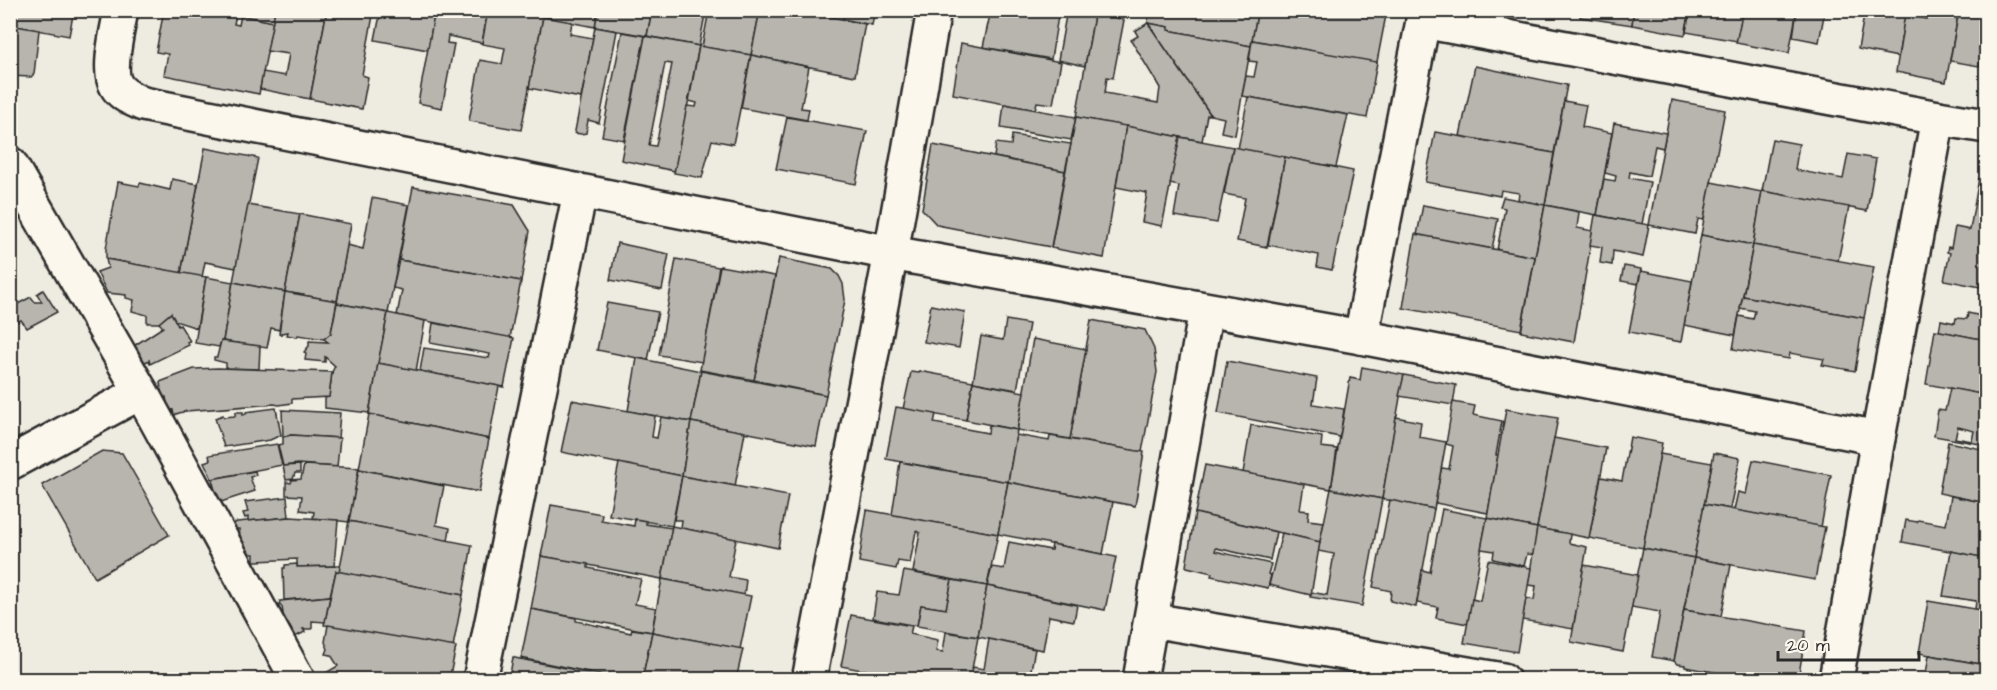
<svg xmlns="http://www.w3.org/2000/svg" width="1997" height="690" font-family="'Architects Daughter',sans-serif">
<rect width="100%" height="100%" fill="#eeebe0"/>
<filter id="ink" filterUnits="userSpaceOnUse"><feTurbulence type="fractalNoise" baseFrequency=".0167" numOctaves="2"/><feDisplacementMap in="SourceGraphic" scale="12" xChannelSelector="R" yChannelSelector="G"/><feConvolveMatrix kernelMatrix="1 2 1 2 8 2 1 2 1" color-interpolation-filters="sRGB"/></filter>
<g filter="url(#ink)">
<g fill="#b8b5ae" stroke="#2b2b2b" stroke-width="1.5" fill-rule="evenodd">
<path d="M10,10h64l-5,26 -59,-11z"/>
<path d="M164,10h52l20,5 -2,9 5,1 2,-10 32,7 -14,72 -95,-19 4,-21 -12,-2z"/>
<path d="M226,10h49l-2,12 -48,-10z"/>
<path d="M275,10h52l-17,89 -50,-10 3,-17 22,4 4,-22 -22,-3z"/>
<path d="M327,10h47l-12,65 6,2 -6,32 -52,-10z"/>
<path d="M381,10h54l-7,40 -53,-10z"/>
<path d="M435,10h53l-6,33 -34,-7 -1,7 7,1 -12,64 -24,-5z"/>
<path d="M488,10h19l36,7 -22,113 -52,-9 11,-61 22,4 3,-16 -23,-4z"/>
<path d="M544,10h54l-3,17 -52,-10z"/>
<path d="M598,10h54l-5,26 -52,-9z"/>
<path d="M660,10h46l-7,36 -52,-10 4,-21 8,2z"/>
<path d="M709,10h51l-9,45 -49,-8z"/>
<path d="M760,10h39l66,14 -10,52 -104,-21z"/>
<path d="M800,10h35l-1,7z"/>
<path d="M843,10h32l-3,15 -29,-6z"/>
<path d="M991,10h68l-8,49 -68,-12z"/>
<path d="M1067,10l28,1 -10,55 -27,-6z"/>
<path d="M1114,10l-1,7 11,3 -11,58 -6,-1 -2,16 53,10 2,-15 -29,-48 7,-4 -3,-5 13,-8 63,92h-4l-5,26 -126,-24 19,-107z"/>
<path d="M1149,10h109l-7,36 -83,-16 1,-3 -21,-4z"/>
<path d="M1258,10h106l22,5 -10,52 -69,-14 1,-3 -56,-10z"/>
<path d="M1581,10h53l-2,15 -52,-8z"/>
<path d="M1634,10h56l-5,25 -53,-10z"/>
<path d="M1690,10h53l-6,31 -51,-9z"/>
<path d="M1743,10h54l-8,43 -53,-10z"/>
<path d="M1797,10h28l-6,32 -26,-5z"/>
<path d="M1865,10h41l-8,47 -40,-8z"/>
<path d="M1928,10h31l-13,72 -50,-10 9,-58 21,5z"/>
<path d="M1959,10h27v23l-7,33 -29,-5z"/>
<path d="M543,17l29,5 -2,12 23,4 -12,60 -52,-10z"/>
<path d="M1148,23l21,4 -1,3 83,16 -16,89 -14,-3 3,-14 -13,-3z"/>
<path d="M10,25l29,5 -5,44 -3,3 -21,-1z"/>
<path d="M595,27l22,4 -18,92 -11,-3 -2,13 -5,1 -6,-1v-2z"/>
<path d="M622,32l23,4 -21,104 -22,-4z"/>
<path d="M645,36l54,10 -24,125 -54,-11zM665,63l7,1 -16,82h-1l-6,-1z"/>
<path d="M1252,40l125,22 -10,56 -125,-22 4,-20 8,1 3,-15 -8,-1z"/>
<path d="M961,43l100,19 -8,42 -16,-2 -2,8 -82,-16z"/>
<path d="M699,46l52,9 -18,89 -21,-4 -10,38 -28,-5 13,-67 9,1 1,-4 -8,-2z"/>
<path d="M751,55l58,12 -8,41 8,1 -2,11 -66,-12z"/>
<path d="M1475,66l92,19 -13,68 -94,-17z"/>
<path d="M1248,97l100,18 -12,52 -98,-18z"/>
<path d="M1672,100l53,10 -21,110 -6,-1 -3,15 -46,-9z"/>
<path d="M1564,101l22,4 -4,22 30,6 -15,82 -52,-10z"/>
<path d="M1004,104l72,13 -5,23 -70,-12z"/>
<path d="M787,117l80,14 -11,53 -80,-15z"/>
<path d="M1076,117l50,9 -22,132 -53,-10z"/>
<path d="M1614,123l52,10 -3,15 -8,-2 -6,30 -19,-4 -1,6 21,4 -8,42 -45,-9 7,-36 11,2 1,-5 -11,-3z"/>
<path d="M1126,126l54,11 -18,89 -20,-4 5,-29 -31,-6z"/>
<path d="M1435,132l119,21 -9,52 -27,-5 1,-7 -18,-3 -1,6 -75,-14z"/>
<path d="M1012,135l59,9 -6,27 -71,-14 2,-14 15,2z"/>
<path d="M1180,137l53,10 -16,76 -43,-7 5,-30 -9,-2z"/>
<path d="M1772,139l27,5 -4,26 48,9 5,-25 28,5 -9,52 -105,-20z"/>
<path d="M933,145l132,26 -14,76 -114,-22 -15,-16z"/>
<path d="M1233,147l52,10 -18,90 -30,-6 8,-43 -21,-4z"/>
<path d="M205,148l53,10 -22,110 -31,-6 -3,15 -21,-4z"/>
<path d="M1285,157l68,14 -21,99 -15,-3 2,-12 -51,-10z"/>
<path d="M1979,178l7,2v108l-42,-8 6,-27 -3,-1 1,-5 3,1 4,-21 15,3z"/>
<path d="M172,179l26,5 -17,89 -75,-14v-10l12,-67 21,4 1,-3 30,7z"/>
<path d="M1711,182l51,10 -9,53 -52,-10z"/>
<path d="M413,187l101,18 16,26 -9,50 -122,-21z"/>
<path d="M1762,191l87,16 -11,54 -85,-16z"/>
<path d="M1503,197l42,8 -10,52 -38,-7 8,-42 -5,-1z"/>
<path d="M372,198l37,7 -21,108 -51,-10 10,-58 16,4z"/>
<path d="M248,205l52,9 -15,78 -52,-10z"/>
<path d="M1423,205l75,14 -6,30 -75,-14z"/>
<path d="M1545,205l34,7 -2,16 16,3 -19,111 -53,-10z"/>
<path d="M300,214l51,10 -14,77 -52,-9z"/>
<path d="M1595,215l54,10 -6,32 -30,-6 -1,14 -12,-2 2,-16 -12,-2z"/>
<path d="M1415,234l120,23 -14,73 -118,-22z"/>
<path d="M1701,235l52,10 -18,90 -51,-10z"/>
<path d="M617,243l52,11 -7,36 -52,-10z"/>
<path d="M1753,245l121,22 -10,51 -121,-22z"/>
<path d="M779,258l53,11 7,7 4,8 2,16 -19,95 -72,-15z"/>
<path d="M106,259l100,18 -9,51 -22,-7 -4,-8 -12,10h-12v-8l-15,-4 2,-11 -8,-2v-3l-19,-2 -10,-21 11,-4z"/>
<path d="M676,259l43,8 -17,95 -43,-7z"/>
<path d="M399,260l122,21 -11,57 -113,-23 5,-25 -9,-2z"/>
<path d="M720,266l55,10 -21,104 -54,-10z"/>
<path d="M1624,266l17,3 -3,15 -17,-3z"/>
<path d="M1641,271l51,10 -11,61 -52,-10z"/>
<path d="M206,277l27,5 -10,59h-2l-2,6 -24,-4z"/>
<path d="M233,282l52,10 -6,38 -8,-2 -4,20 -44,-7z"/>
<path d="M43,290l14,22 -30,16 -6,-8 -11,4v-16l21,-11 4,5h7l-5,-8z"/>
<path d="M285,292l52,9 -6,32 -7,6 -26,-4 -1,2 -10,-2 1,-3 -7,1v2l-2,-1z"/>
<path d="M1743,296l121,22 -9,53 -33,-6 2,-6 -34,-6 -1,6 -56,-10 6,-33 14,3 2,-8 -15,-3z"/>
<path d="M337,303l51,10 -19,100 -44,-5v-10l4,-1 3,-25 3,-6 -10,-9v5l-20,-2 1,-6 -2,-2 5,-6v-5l19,1 -4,-3 7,-6z"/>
<path d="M607,303l51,9 -10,48 -51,-10z"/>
<path d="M931,305l34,7 -6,36 -35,-6z"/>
<path d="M171,313l7,13 2,-1 10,16 -3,1 2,3 -39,19 -1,-4 -7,4 -13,-15 34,-22 -4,-4z"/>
<path d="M388,313l37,8 -9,50 -38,-8z"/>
<path d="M1968,313l18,4v23l-47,-9 2,-11 14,3 1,-5 11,1z"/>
<path d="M1006,320l23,4 -12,66 -44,-8 8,-46 22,4z"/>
<path d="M1091,320l54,10 9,19 3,23 -15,80 -72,-13z"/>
<path d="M433,323l81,15 -10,49 -84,-16 4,-23 65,10 1,-4 -60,-11z"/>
<path d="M1935,330l51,10v55l-60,-11z"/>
<path d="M1033,339l53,10 -16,90 -53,-9z"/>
<path d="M221,341l39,5 -1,23 -33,-1v-5l-12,-3v-3h3z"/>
<path d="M637,358l64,13 -10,51 -63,-11z"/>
<path d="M1227,361l90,17 -4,26 31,5 -4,28 -122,-24z"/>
<path d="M378,363l121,23 -10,53 -120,-25z"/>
<path d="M1362,367l42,8 -22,124 -51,-10 19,-111 10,2z"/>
<path d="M218,368l114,4 -3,25 -37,2v4l-13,2 -5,-1 -88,7 -10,3 -2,3 -1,-7 -5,-1 -2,-12h-4l-2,-15 34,-13z"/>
<path d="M701,371l125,24 -10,51 -125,-24z"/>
<path d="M919,371l54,10 -7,39 -63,-11 8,-37 8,1z"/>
<path d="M1404,375l52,10 -3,20 -54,-9z"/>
<path d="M973,382l51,10 -7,38 -51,-10z"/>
<path d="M1950,388l36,7v50l-52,-9 4,-26 7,1zM1958,427l16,4 -2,10 -17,-3z"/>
<path d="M572,400l83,16 -3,21 5,1 4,-21 30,5 -9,54 -121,-24z"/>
<path d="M1453,402l22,4 -2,9 29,6 -6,34h2l-10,58 -53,-10 6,-33 1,-2 7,1 4,-23 -7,-2z"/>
<path d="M896,407l40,7 -2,9 54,10 1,-8 28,5 -9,52 -122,-23z"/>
<path d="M276,408l5,27 -11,5 -46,7 -9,-29 8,-3 1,2 11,-1 1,-4h7v3l3,-1v-2z"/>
<path d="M1506,409l52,9 -21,110 -50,-10z"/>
<path d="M282,410l58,3 -2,25 -47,-3 -8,2z"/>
<path d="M369,414l120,25 -10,53 -120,-23z"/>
<path d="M1396,417l25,5 -2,15 27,5 -12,67 -52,-10z"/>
<path d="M691,422l54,10 -10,54 -53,-10z"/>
<path d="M1251,425l71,12 -1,10 16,2 -6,40 -88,-16z"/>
<path d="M291,435l49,3 -3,29 -39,-3 -15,2 -5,-21 5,-1v-7z"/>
<path d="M1016,435l33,6 1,-5 94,16 -9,54 -127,-24z"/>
<path d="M1630,437l32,6 -19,105 -54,-10 12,-61 21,4z"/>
<path d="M1554,438l52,10 -17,90 -52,-10z"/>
<path d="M1948,442l38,8v53l-47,-10z"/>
<path d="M277,444l5,21 -70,14 -8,-17 6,-2 -1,-5z"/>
<path d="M102,451l20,2 47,82 -74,43 -53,-93z"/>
<path d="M1714,453l26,5 -10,51 -26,-5z"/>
<path d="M1660,454l52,9 -18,95 -51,-10z"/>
<path d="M1753,460l78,15 -10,52 -87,-17 4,-18 8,2z"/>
<path d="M900,462l108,20 -10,52 -106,-19z"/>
<path d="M619,463l63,13 -10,50 -63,-11z"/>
<path d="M300,465v8h-5l-2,6 -7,1 -3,-14z"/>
<path d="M304,465l55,3 -10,54 -36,-4 1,-6 -14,-2 2,-14 -16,-1v-13l5,1 1,-3 9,-1z"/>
<path d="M1205,465l99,19 -4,26 9,1 -1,9 16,2 -4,20 -125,-29z"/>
<path d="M359,469l85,17 -8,39 14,3 -2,13 -99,-20z"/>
<path d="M255,471l1,4 -6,2 5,14 -34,11h-3l-6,-23z"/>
<path d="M682,476l106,20 -10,52 -97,-20 1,-8h-8z"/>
<path d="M1008,482l105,20 -10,52 -105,-20z"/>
<path d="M1331,489l51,10 -20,107 -52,-9 1,-5 16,3 7,-41 -16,-3z"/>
<path d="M1951,496l35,7v55l-84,-16 4,-22 11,2 1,-2 28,5z"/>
<path d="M287,497l2,20 -41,4v-4l-3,1 -2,-5 5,-1 -3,-10z"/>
<path d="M1390,500l44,9 -18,98 -26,-6 1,-10 -18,-4z"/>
<path d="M1704,504l121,23 -10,53 -121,-22z"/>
<path d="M551,505l51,9 -1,6 33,6 1,-7 11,2v3l26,4 -10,51 -121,-23z"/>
<path d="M1442,509l45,9 -19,106 -32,-6 2,-11 -21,-4 5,-33 8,2z"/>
<path d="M867,510l131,24 -11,52 -74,-14 7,-39 -4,-2 -6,32 -12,-2 -2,8 -37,-7z"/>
<path d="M1195,513l81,19 -6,28 -54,-12 -1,3 56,13 -3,10 3,1 -3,13 -57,-12 1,-3 -25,-6 -1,-1z"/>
<path d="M290,517l48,3 -4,46 -37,1v-8l-40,2h-3v-7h-11l-4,-25h-6v-5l4,-2z"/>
<path d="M1487,518l50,10 -3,27 -7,-1 -3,12 -31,-7 1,-8 -13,-2z"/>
<path d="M349,521l123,24 -9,50 -124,-23z"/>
<path d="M672,526l64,13 -7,38 17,3 -2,15 -82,-16z"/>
<path d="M1537,528l33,6 -1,9 18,4 -14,82 -51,-9 4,-22 8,2 2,-14 -8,-1z"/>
<path d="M1282,533l38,9 -9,53 -42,-10z"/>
<path d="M1009,542l42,8 1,-6 64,13 -11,53 -118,-24 5,-19 12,2z"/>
<path d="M1643,548l51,10 -20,103 -22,-4 8,-45 -29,-5z"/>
<path d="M1951,551l35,7v53l-11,-2 1,-8 -33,-5z"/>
<path d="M541,556l47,8v4l53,11 -6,25 21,4 -4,24 -121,-23z"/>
<path d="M1694,558l37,7 -10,51 -37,-6z"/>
<path d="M1488,560l43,8 -14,84 -53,-9 8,-44 8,2z"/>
<path d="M297,564v3l43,-1 -1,6 -3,-1 -6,25 -46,4 -1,-32h2v-3z"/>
<path d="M1584,565l54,10 -15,77 -52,-10z"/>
<path d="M336,571l127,24 -10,52 -129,-22z"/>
<path d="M904,571l48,9 -6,29 -25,-4 -4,21 -44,-8 4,-26 22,3z"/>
<path d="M662,579l89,17 -11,53 -88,-17z"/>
<path d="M952,580l35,6 -9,51 -61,-11 4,-21 25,4z"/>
<path d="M987,586l90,19 -3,16 -25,-5 -6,34 -65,-13z"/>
<path d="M330,596l-5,26 -13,-1v8h-9l2,3 -10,5 -5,-10h-5l-3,-20 -3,-2 1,-4z"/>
<path d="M1928,601l58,10v54l-67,-12z"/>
<path d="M531,609l45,9v3l55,12 1,-4 20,3 -10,48h-15l-106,-22z"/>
<path d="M1684,610l122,21 -8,49h-38l-75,-13v-2l-8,-1 -3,-3z"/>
<path d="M851,615l61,11 -2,8 28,6 -2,11 7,1 3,-20 32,5 -8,43h-58l-71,-14z"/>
<path d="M328,625l128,22 -7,33h-122l-3,-6 14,-8 -7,-11 -5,-1 2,-5 -3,-7z"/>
<path d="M652,632l91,17 -7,31h-94z"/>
<path d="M989,639l46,10 -5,26 21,5h-81l3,-13 11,2z"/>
<path d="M1929,655l57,10v15h-61z"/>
<path d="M513,657l2,1 112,22h-118z"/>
<path d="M864,670l48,10h-50z"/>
<path d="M1242,672l40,8h-42z"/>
</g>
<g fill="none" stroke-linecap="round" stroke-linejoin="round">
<g stroke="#2b2b2b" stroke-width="38">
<g id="minor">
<path d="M121,10c-3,18 -14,60 -5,75 6,11 17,14 27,19l748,149 470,84 517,101 60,-320 -515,-97 1,-11"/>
<path d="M1938,118l48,8"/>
<path d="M10,164l131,228 157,288"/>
<path d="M1361,337l62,-316"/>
<path d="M10,463l131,-71"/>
<path d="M1151,620l352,60"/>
<path d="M480,680l100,-488"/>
<path d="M809,680l82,-427 43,-243"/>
<path d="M1140,680l66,-370"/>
<path d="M1836,680l42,-242"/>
</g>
</g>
<use href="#minor" stroke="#fbf7ec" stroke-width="33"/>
</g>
</g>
<rect width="1997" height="690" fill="none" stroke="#fbf7ec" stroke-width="36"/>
<rect x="18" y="18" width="1961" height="654" fill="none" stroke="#2b2b2b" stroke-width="2" filter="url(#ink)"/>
<path d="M1778 651v9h141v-9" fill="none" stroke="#2b2b2b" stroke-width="3"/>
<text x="1787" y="651" font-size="18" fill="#2b2b2b" stroke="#fbf7ec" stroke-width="4.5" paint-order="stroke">20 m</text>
</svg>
